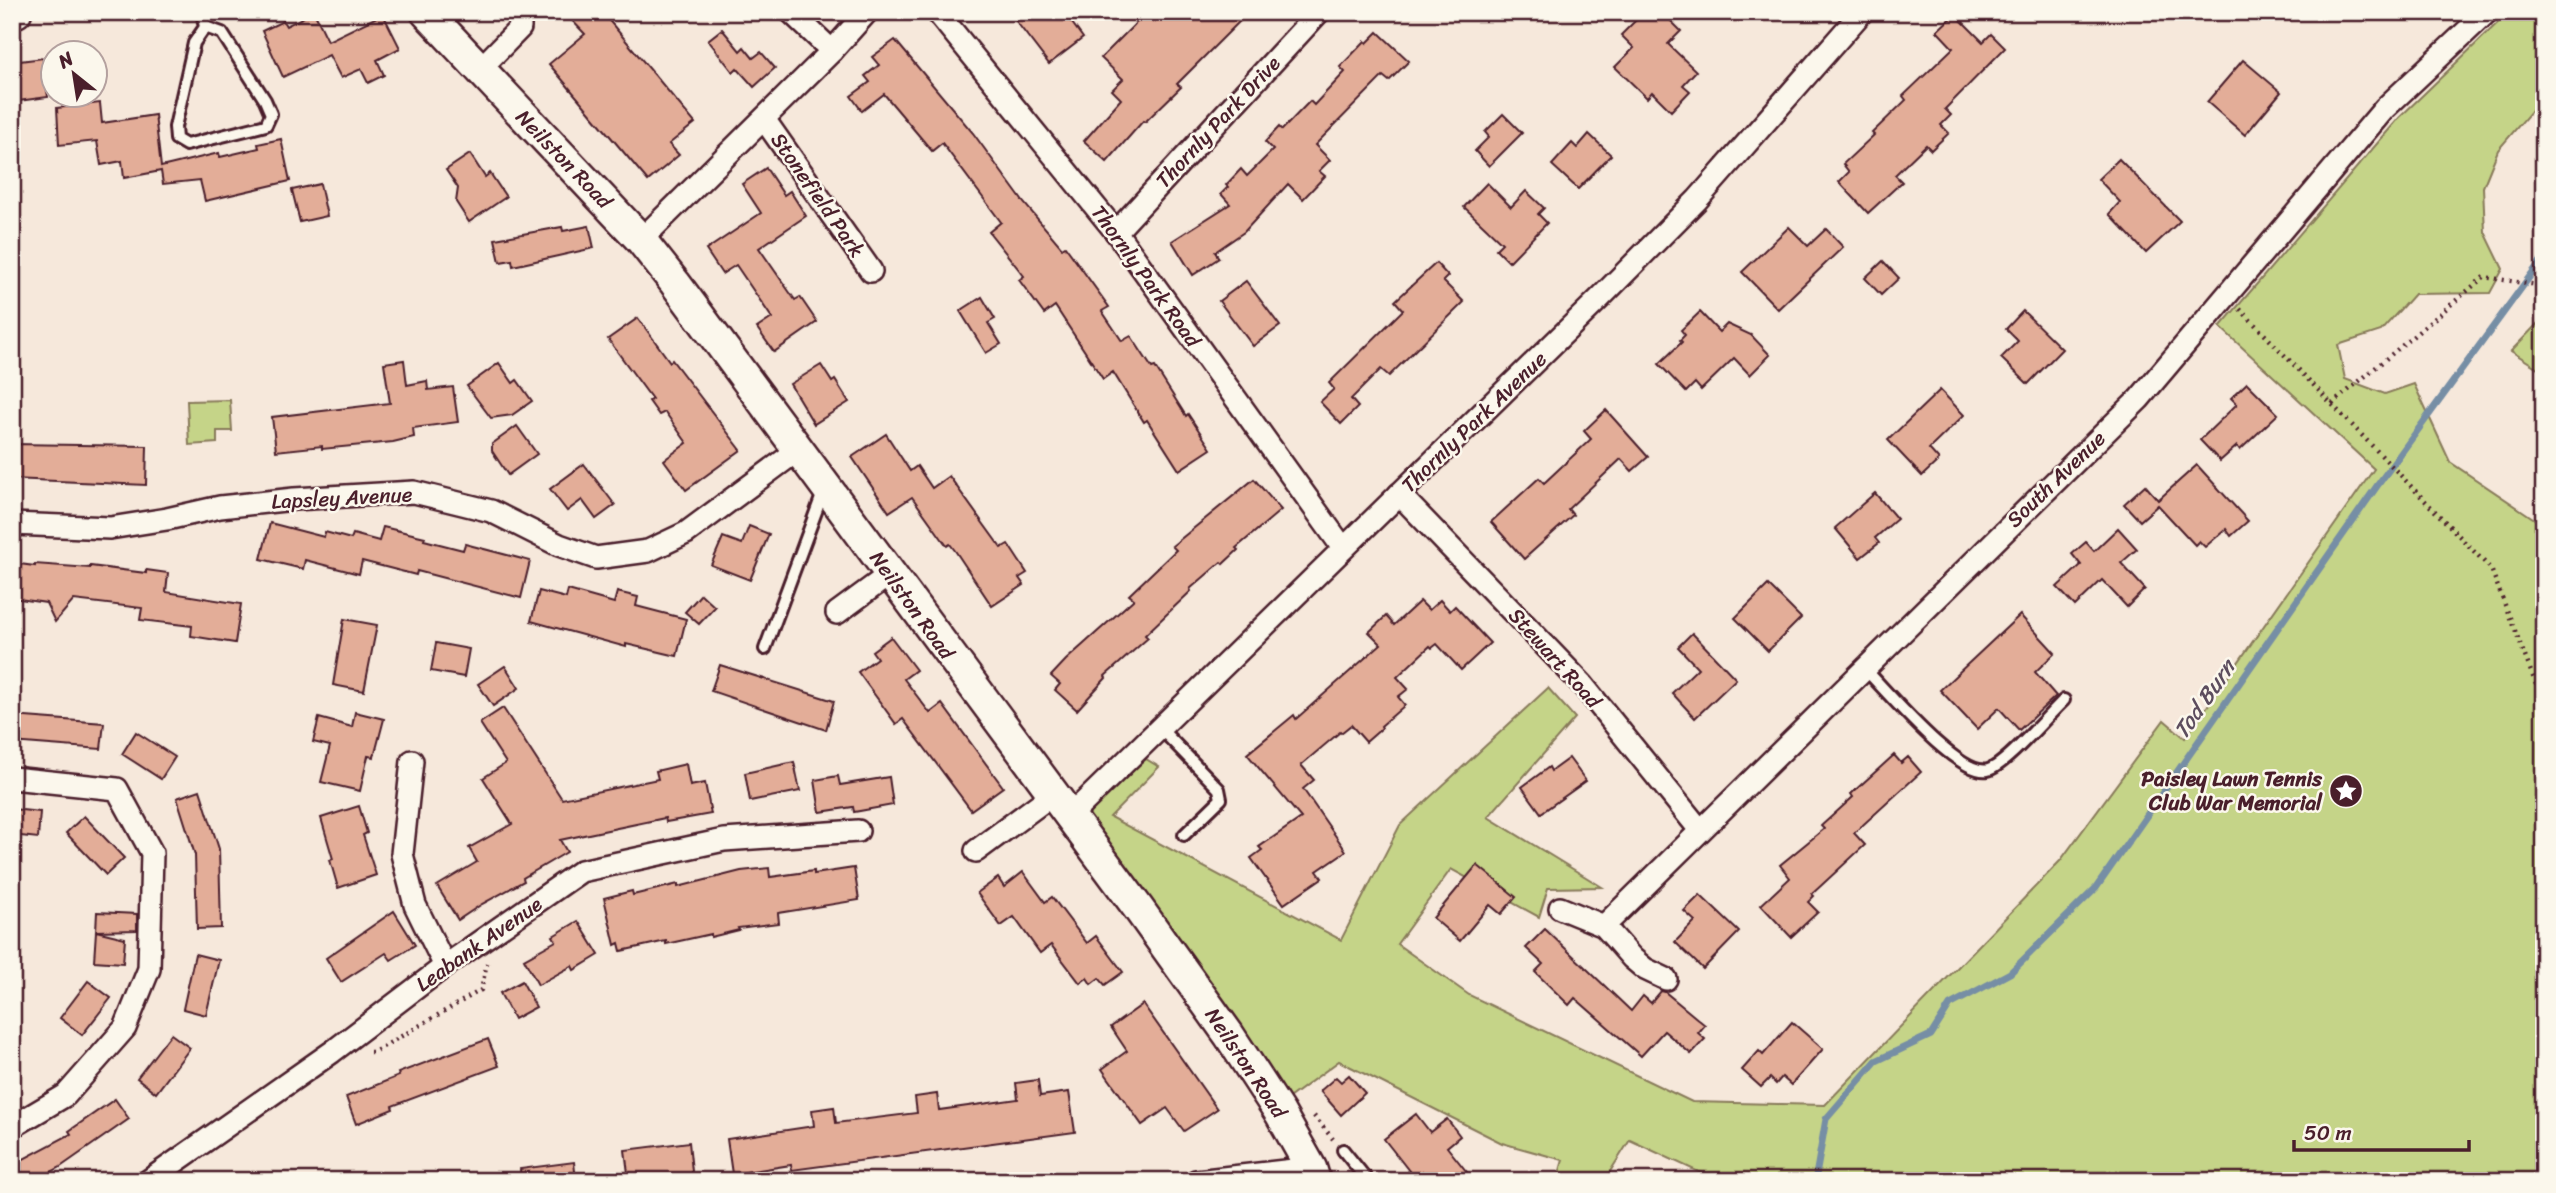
<svg xmlns="http://www.w3.org/2000/svg" width="2556" height="1193" font-family="Sriracha,sans-serif">
<rect width="100%" height="100%" fill="#f6e8db"/>
<filter id="ink" filterUnits="userSpaceOnUse"><feTurbulence type="fractalNoise" baseFrequency=".0143" numOctaves="2"/><feDisplacementMap in="SourceGraphic" scale="14" xChannelSelector="R" yChannelSelector="G"/><feConvolveMatrix kernelMatrix="1 2 1 2 8 2 1 2 1" color-interpolation-filters="sRGB"/></filter>
<g filter="url(#ink)">
<g fill="#c5d488" stroke="#887a5a" stroke-width="2">
<path d="M2509,12h35v84l-46,54 -15,37 2,45 18,37 -13,24 -76,1 -33,37 -43,14 7,34 40,15 29,-10 36,78 86,58 8,-9v670h-826l-88,-41 -26,41h-47l6,-21 -61,-17 -163,-82 -53,39 -201,-286 61,-55 13,8 -49,50 231,123 59,-115 148,-137 27,30 -87,99 114,70 -54,1 -9,29 -88,-48 -54,75 72,51 223,107 133,3 235,-244 104,-141 21,18 189,-269 -154,-142 179,-209z"/>
<path d="M2540,321l4,2v49l-33,-21z"/>
<path d="M230,400l2,31h-15v12l-28,2 -2,-44z"/>
</g>
<g fill="none" stroke-linecap="round" stroke-linejoin="round">
<path stroke="#768ea5" stroke-width="7" d="M1815,1181l11,-62 50,-58 55,-26 19,-30 60,-32 86,-85 281,-402 167,-229"/>
</g>
<g fill="#e3ad98" stroke="#4a1f2b" stroke-width="2">
<path d="M314,12l14,29 55,-27 17,34 -23,12 7,15 -16,8 -7,-14 -20,9 -12,-23 -46,22 -21,-46 21,-10 3,5z"/>
<path d="M564,12h38l93,111 -26,21 10,11 -31,26 -99,-117 36,-30z"/>
<path d="M1009,12h55l19,26 -34,26z"/>
<path d="M1147,12h102l-72,72 4,3 -36,35 -2,-1 -36,41 -23,-21 37,-42 -9,-9 11,-11 -22,-21z"/>
<path d="M1644,12h18l19,19 -13,13 28,27 -13,14 7,6 -19,20 -19,-19 -5,6 -32,-31 19,-19 -13,-13z"/>
<path d="M1955,14l28,28 8,-8 14,14 -60,61 6,6 -10,10 8,8 -18,17 -5,-5 -31,30 7,7 -34,31 -29,-31 10,-10 -6,-8 31,-29 -2,-2 34,-33 -3,-4 50,-48 -16,-17z"/>
<path d="M722,29l18,22 4,-4 9,11 8,-6 14,16 -21,19 -17,-19 -4,4 -25,-32z"/>
<path d="M1378,32l31,29 -20,20 -6,-5 -68,69 15,15 -11,11 6,5 -22,23 -15,-15 -44,48 -29,20 4,6 -26,17 -21,-34 58,-37 -9,-10 7,-7 -2,-2 15,-16 6,7 26,-26 -8,-8 14,-15 3,3 28,-29 4,4 31,-33 -5,-5 25,-26 2,2z"/>
<path d="M895,40l78,93 51,70 38,45 3,-2 44,61 -7,4 20,30 9,-5 21,32 3,-1 31,49 2,-2 23,35 -32,21 -32,-50 -3,2 -31,-50 -10,7 -48,-73 -11,8 -25,-34 5,-4 -35,-44 12,-10 -59,-79 -10,8 -48,-57 -22,17 -11,-15 19,-14 -5,-6 14,-11 -7,-8z"/>
<path d="M43,58l5,39 -30,4 -1,-9 -5,1v-31z"/>
<path d="M2243,60l38,32 -36,43 -38,-33z"/>
<path d="M100,103l2,20 53,-8 6,52 58,-14 1,4 39,-9 -1,-4 23,-5 9,42 -85,20 -5,-21 -37,4 -2,-13 -37,7 -2,-17 -21,4 -4,-24 -38,4 -2,-37z"/>
<path d="M1503,114l19,19 -33,33 -14,-15 14,-14 -4,-5z"/>
<path d="M1589,134l22,21 -33,34 -26,-24 20,-22 5,5z"/>
<path d="M470,154l15,23 5,-4 16,24 -37,25 -13,-20 2,-14 -12,-18z"/>
<path d="M2119,159l61,62 -34,32 -37,-39 11,-12 -22,-23z"/>
<path d="M766,168l18,27 6,-4 16,25 -47,32 36,52 5,-3 17,25 -43,30 -17,-24 15,-10 -36,-53 -14,9 -16,-24 55,-37 -19,-29z"/>
<path d="M1487,183l24,24 15,-16 18,17 -6,6 9,9 -38,39 -13,-13 6,-6 -38,-36z"/>
<path d="M320,184l7,32 -27,6 -8,-32z"/>
<path d="M589,226l5,22 -81,18 -1,-6 -12,2 -5,-23 67,-12 1,4z"/>
<path d="M1789,227l19,19 18,-17 17,18 -65,62 -36,-37z"/>
<path d="M1883,261l16,17 -18,17 -16,-17z"/>
<path d="M1436,263l12,13 -5,5 21,21 -75,74 -8,-7 -30,30 7,8 -17,17 -21,-22 14,-13 -5,-6 74,-73 -8,-9z"/>
<path d="M1246,281l34,45 -27,20 -34,-45z"/>
<path d="M982,297l13,22 -7,4 13,21 -15,9 -26,-42z"/>
<path d="M2023,311l39,38 -34,35 -27,-26 17,-17 -12,-12z"/>
<path d="M1700,312l19,20 8,-8 24,11 19,20 -20,20 -16,-17 -33,32 -6,-7 -9,9 -27,-28 23,-22 -2,-2 5,-5 -4,-5z"/>
<path d="M638,318l32,44 2,-2 69,90 -55,40 -22,-30 23,-17 -22,-31 -6,3 -10,-14 3,-2 -44,-60z"/>
<path d="M404,360l3,25 20,-4 1,9 25,-3 5,35 -45,6 1,9 -21,5 -71,7v-3l-46,5 -4,-34 118,-14 -6,-40z"/>
<path d="M499,363l14,20 4,-3 15,21 -20,14 -21,3 -24,-32z"/>
<path d="M821,365l11,17 3,-2 14,22 -35,22 -24,-40z"/>
<path d="M2247,383l31,31 -38,36 -3,-4 -17,15 -20,-21 37,-36 -6,-6z"/>
<path d="M1940,390l24,25 -35,34 10,11 -17,16 -34,-36z"/>
<path d="M1606,410l42,47 -16,14 -11,-12 -53,50 5,6 -49,44 -33,-37 48,-44 5,5 47,-44 -7,-8z"/>
<path d="M517,426l20,28 -29,21 -16,-24v-7z"/>
<path d="M886,434l24,37 7,-5 15,22 17,-12 52,72 7,-4 19,29 -8,5 5,7 -32,21 -36,-54 -6,-8 -3,2 -35,-49 -23,15 -37,-55z"/>
<path d="M12,444l135,2 -1,39 -134,-6z"/>
<path d="M584,464l31,41 -19,14 -14,-19 -15,11 -17,-22z"/>
<path d="M2197,465l51,56 -17,15 -5,-7 -21,18 -6,-6 -4,4 -37,-40 -18,16 -16,-17 21,-19 13,15z"/>
<path d="M1254,479l27,31 -45,38 2,2 -15,14 -2,-2 -31,27 1,2 -46,44 3,3 -43,38 1,2 -29,32 -22,-20 5,-6 -9,-8 15,-16 68,-61 -5,-4 47,-45 -4,-4z"/>
<path d="M1875,493l22,26 -22,19 4,5 -19,15 -25,-30z"/>
<path d="M270,523l54,14 1,-5 26,7 2,-5 26,7 4,-14 42,10 -1,3 39,10 2,-6 65,17 -9,37 -104,-27 -1,4 -54,-14 -3,13 -54,-14 -2,9 -42,-10z"/>
<path d="M749,526l20,8 -19,46 -39,-15 12,-28 19,7z"/>
<path d="M2118,528l19,21 -16,14 24,26 -18,18 -25,-27 -27,26 -18,-19 24,-22 -9,-11 14,-12 8,9z"/>
<path d="M12,563l23,3v-2l55,4v-2l56,7v-3l22,3 -2,19 75,12 -6,39 -44,-7 1,-10 -52,-6 2,-12 -68,-8 -19,22 -9,-19 -34,-5z"/>
<path d="M1768,585l33,33 -33,33 -33,-33z"/>
<path d="M568,590l46,13 3,-11 21,5 -2,9 50,13 -9,37 -51,-12v3l-95,-26 8,-30 27,7z"/>
<path d="M701,594l14,13 -16,17 -14,-12z"/>
<path d="M1440,600l10,11 5,-5 35,37 -29,27 -24,-26 -5,4 -2,-2 -33,31 11,12 -10,8 7,8 -24,21 1,2 -16,14 -15,-17 -10,8 -1,-1 -39,33 13,15 -11,9 43,62 -29,20 5,7 -38,26 -33,-46 11,-8 -3,-3 42,-29 -54,-64 47,-39 2,4 85,-75 -12,-12 17,-16 8,9 26,-24 9,9z"/>
<path d="M2020,615l35,38 -20,19 21,24 -37,34 -20,-22 -22,21 -37,-39z"/>
<path d="M344,619l33,6 -13,66 -31,-6z"/>
<path d="M1692,633l44,46 -41,39 -23,-25 26,-25 -20,-21z"/>
<path d="M891,637l25,33 -12,9 26,34 12,-9 61,83 -32,23 -68,-91 -7,5 -38,-52 19,-14 -5,-7z"/>
<path d="M436,643l33,6 -5,28 -33,-6z"/>
<path d="M720,665l114,36 -8,29 -115,-39z"/>
<path d="M505,666l14,22 -26,18 -15,-22z"/>
<path d="M503,708l59,91 96,-20 -2,-8 30,-7 4,22 15,-3 6,31 -45,8 -1,-4 -105,22 7,12 -44,26 1,3 -42,23 -24,16 -21,-34 40,-24 -8,-14 43,-24 -29,-46 23,-15 -26,-40z"/>
<path d="M355,712l29,7 -10,38 -6,-1 -8,35 -39,-9 9,-36 -17,-4 6,-24 33,9z"/>
<path d="M12,716l92,7 -3,26 -89,-7z"/>
<path d="M136,732l39,25 -14,22 -39,-25z"/>
<path d="M1894,755l7,8 7,-6 13,15 -67,61 11,12 -53,49 2,2 -6,6 10,10 -27,25 -30,-32 29,-27 -10,-13 44,-36 -3,-3 32,-29 -2,-3z"/>
<path d="M1569,758l17,23 -45,32 -19,-26 27,-20 2,4z"/>
<path d="M794,762l6,29 -50,10 -5,-28z"/>
<path d="M838,776l2,9 49,-8 4,28 -39,7 -1,-5 -33,5 -5,-32z"/>
<path d="M200,790l19,59 2,79 -24,1 -2,-74 -18,-57z"/>
<path d="M359,806l8,27 -4,2 13,40 -38,13 -8,-28 3,-1 -12,-41z"/>
<path d="M12,809l28,3 -2,26 -26,-3z"/>
<path d="M84,816l40,42 -18,17 -40,-42z"/>
<path d="M1477,865l39,32 -15,17 -11,-9 -30,36 -27,-23z"/>
<path d="M769,868l1,9 44,-6v3l40,-6 5,32 -81,13 1,10 -41,5 1,2 -28,7v-3l-45,10v-3l-45,10 -2,-8 -4,2 -11,-47 28,-7 1,4 45,-11v3l63,-16z"/>
<path d="M1023,872l22,30 7,-5 35,46 9,-7 27,36 -18,13 -6,-7 -8,6 -4,-6 -7,5 -29,-38 -11,8 -26,-36 -13,9 -24,-33 21,-15 6,9z"/>
<path d="M1700,895l39,37 -36,37 -28,-27 20,-21 -11,-10z"/>
<path d="M394,911l21,34 -24,15 -5,-7 -45,29 -15,-24z"/>
<path d="M97,912l40,2v16l-41,1z"/>
<path d="M578,921l21,34 -25,15 -2,-4 -34,19 -14,-26 32,-18 -3,-5z"/>
<path d="M1545,929l86,82 12,-15 8,7 10,-12 4,1 40,33 -7,8 7,6 -14,15 -27,-23 -23,25 -66,-58 -6,7 -34,-33 8,-8 -17,-16z"/>
<path d="M96,931l29,7 -2,25 -29,-2z"/>
<path d="M195,954l24,6 -13,55 -23,-6z"/>
<path d="M88,981l23,17 -29,37 -22,-17z"/>
<path d="M522,981l14,26 -22,12 -14,-26z"/>
<path d="M1143,1004l74,105 -33,22 -17,-23 -25,17 -40,-56 25,-18 -16,-24z"/>
<path d="M1792,1022l31,27 -32,36 -9,-8 -6,7 -6,-6 -9,9 -19,-17 17,-19 4,4z"/>
<path d="M171,1034l19,14 -34,45 -19,-15z"/>
<path d="M488,1039l11,27 -107,40 1,3 -37,15 -10,-27 53,-21 -1,-3z"/>
<path d="M1349,1075l16,18 -24,22 -21,-24 16,-14 5,5z"/>
<path d="M1038,1080l2,16 29,-4 6,40 -283,38 -1,-5 -59,9 -5,-35 87,-13 -2,-16 22,-3 2,16 81,-10 -2,-16 22,-3 2,16 29,-4 50,-7 -2,-16z"/>
<path d="M115,1099l14,20 -70,49 -25,13h-22v-16l59,-31 -2,-3z"/>
<path d="M1416,1114l14,18 17,-13 13,17 -13,11 27,34h-57l-33,-42z"/>
<path d="M689,1142l4,39h-64l-4,-31z"/>
<path d="M574,1162l2,19h-55l-1,-12z"/>
</g>
<g fill="none" stroke-linecap="round" stroke-linejoin="round">
<g stroke="#4a1f2b" stroke-width="16">
<g id="lane">
<path d="M202,12l3,15 -11,16 -19,84 1,12 10,6 80,-20 5,-11 -6,-14 -43,-67 -17,-6"/>
<path d="M765,649l59,-159"/>
<path d="M1864,668c22,22 94,109 124,102 17,-4 61,-56 76,-70"/>
<path d="M1160,728l59,61 2,10 -37,36"/>
<path d="M1343,1150l25,31"/>
</g>
</g>
<g stroke="#4a1f2b" stroke-width="26">
<g id="street">
<path d="M791,12l41,39"/>
<path d="M937,12l179,220 227,316"/>
<path d="M479,70l41,-42v-16"/>
<path d="M764,119l107,152"/>
<path d="M1116,232l203,-220"/>
<path d="M641,240l191,-189 35,-39"/>
<path d="M1399,494l183,190 118,146"/>
<path d="M12,524l98,4 57,-9 53,-12 74,-8 120,-7 77,19 68,34 37,13 52,-7 38,-18 112,-83"/>
<path d="M837,613l53,-39"/>
<path d="M412,761l-10,93 13,51 30,61"/>
<path d="M12,778l105,11 35,64 -3,116 -24,59 -59,67 -54,32"/>
<path d="M1070,816l530,-518 97,-98 165,-188"/>
<path d="M976,851l77,-57"/>
<path d="M1560,908l44,18 28,32 13,11 21,10"/>
<path d="M1604,926l535,-527 246,-291 102,-96"/>
<path d="M148,1181l184,-129 113,-86 136,-95 143,-31 134,-9"/>
<path d="M1196,1181l115,-13"/>
</g>
</g>
<g stroke="#4a1f2b" stroke-width="35">
<g id="secondary">
<path d="M426,12l215,228 34,43 463,625 91,127 51,78 31,55 4,13"/>
<path d="M12,13l4,-1"/>
</g>
</g>
<g stroke="#4a1f2b" stroke-width="4.5" stroke-dasharray="2 5" stroke-linecap="butt">
<path d="M2240,309l251,260 53,136"/>
<path d="M2332,404l152,-127 60,9"/>
<path d="M370,1052h4l107,-62 6,-27"/>
<path d="M1314,1116l19,23"/>
</g>
<use href="#lane" stroke="#fbf7ec" stroke-width="10"/>
<use href="#street" stroke="#fbf7ec" stroke-width="21"/>
<use href="#secondary" stroke="#fbf7ec" stroke-width="30"/>
</g>
</g>
<defs>
<g id="sight-disc" transform="scale(1.75)"><circle r="9.5" fill="#4a1f2b" stroke="#fbf7ec"/><path d="M0-6L1.8-2.2L6-1.7L2.9 1.2L3.7 5.4L0 3.3L-3.7 5.4L-2.9 1.2L-6-1.7L-1.8-2.2Z" fill="#fff"/></g>
</defs>
<g fill-rule="evenodd">
<use href="#sight-disc" x="2346" y="791"/>
</g>
<g text-anchor="middle" stroke-width="5" stroke-linejoin="round" paint-order="stroke">
<g font-size="21" fill="#4a1f2b" stroke="#fbf7ec">
<text transform="translate(1218 122) rotate(-47)" y="7">Thornly Park Drive</text>
<text transform="translate(564 159) rotate(46)" y="7">Neilston Road</text>
<text transform="translate(818 195) rotate(55)" y="7">Stonefield Park</text>
<text transform="translate(1146 276) rotate(54)" y="7">Thornly Park Road</text>
<text transform="translate(1474 422) rotate(-44)" y="7">Thornly Park Avenue</text>
<text transform="translate(2056 479) rotate(-44)" y="7">South Avenue</text>
<text transform="translate(342 498) rotate(-3)" y="7">Lapsley Avenue</text>
<text transform="translate(912 605) rotate(54)" y="7">Neilston Road</text>
<text transform="translate(1555 658) rotate(48)" y="7">Stewart Road</text>
<text transform="translate(479 944) rotate(-35)" y="7">Leabank Avenue</text>
<text transform="translate(1246 1063) rotate(56)" y="7">Neilston Road</text>
</g>
<g font-size="21" font-weight="bold" fill="#4a1f2b" stroke="#fbf7ec" text-anchor="end">
<text x="2322" y="786">Paisley Lawn Tennis<tspan x="2322" dy="24">Club War Memorial</tspan></text>
</g>
<g font-size="23" font-style="italic" fill="#5c4d5e" stroke="#fbf7ec">
<text transform="translate(2204 699) rotate(-55)" y="8">Tod Burn</text>
</g>
</g>
<rect width="2556" height="1193" fill="none" stroke="#fbf7ec" stroke-width="42"/>
<rect x="21" y="21" width="2514" height="1151" fill="none" stroke="#4a1f2b" stroke-width="2.5" filter="url(#ink)"/>
<g transform="translate(74 74) rotate(330)"><circle r="33" fill="#fbf7ec" stroke="#b4a19f" stroke-width="2"/>
<path d="M0-5L12 26L0 18L-12 26Z" fill="#4a1f2b"/>
<text y="-10" font-size="19" font-weight="bold" text-anchor="middle" fill="#4a1f2b">N</text>
</g>
<path d="M2294 1140v10h175v-10" fill="none" stroke="#4a1f2b" stroke-width="3.5"/>
<text x="2304" y="1140" font-size="21" fill="#4a1f2b" stroke="#fbf7ec" stroke-width="5" paint-order="stroke">50 m</text>
</svg>
